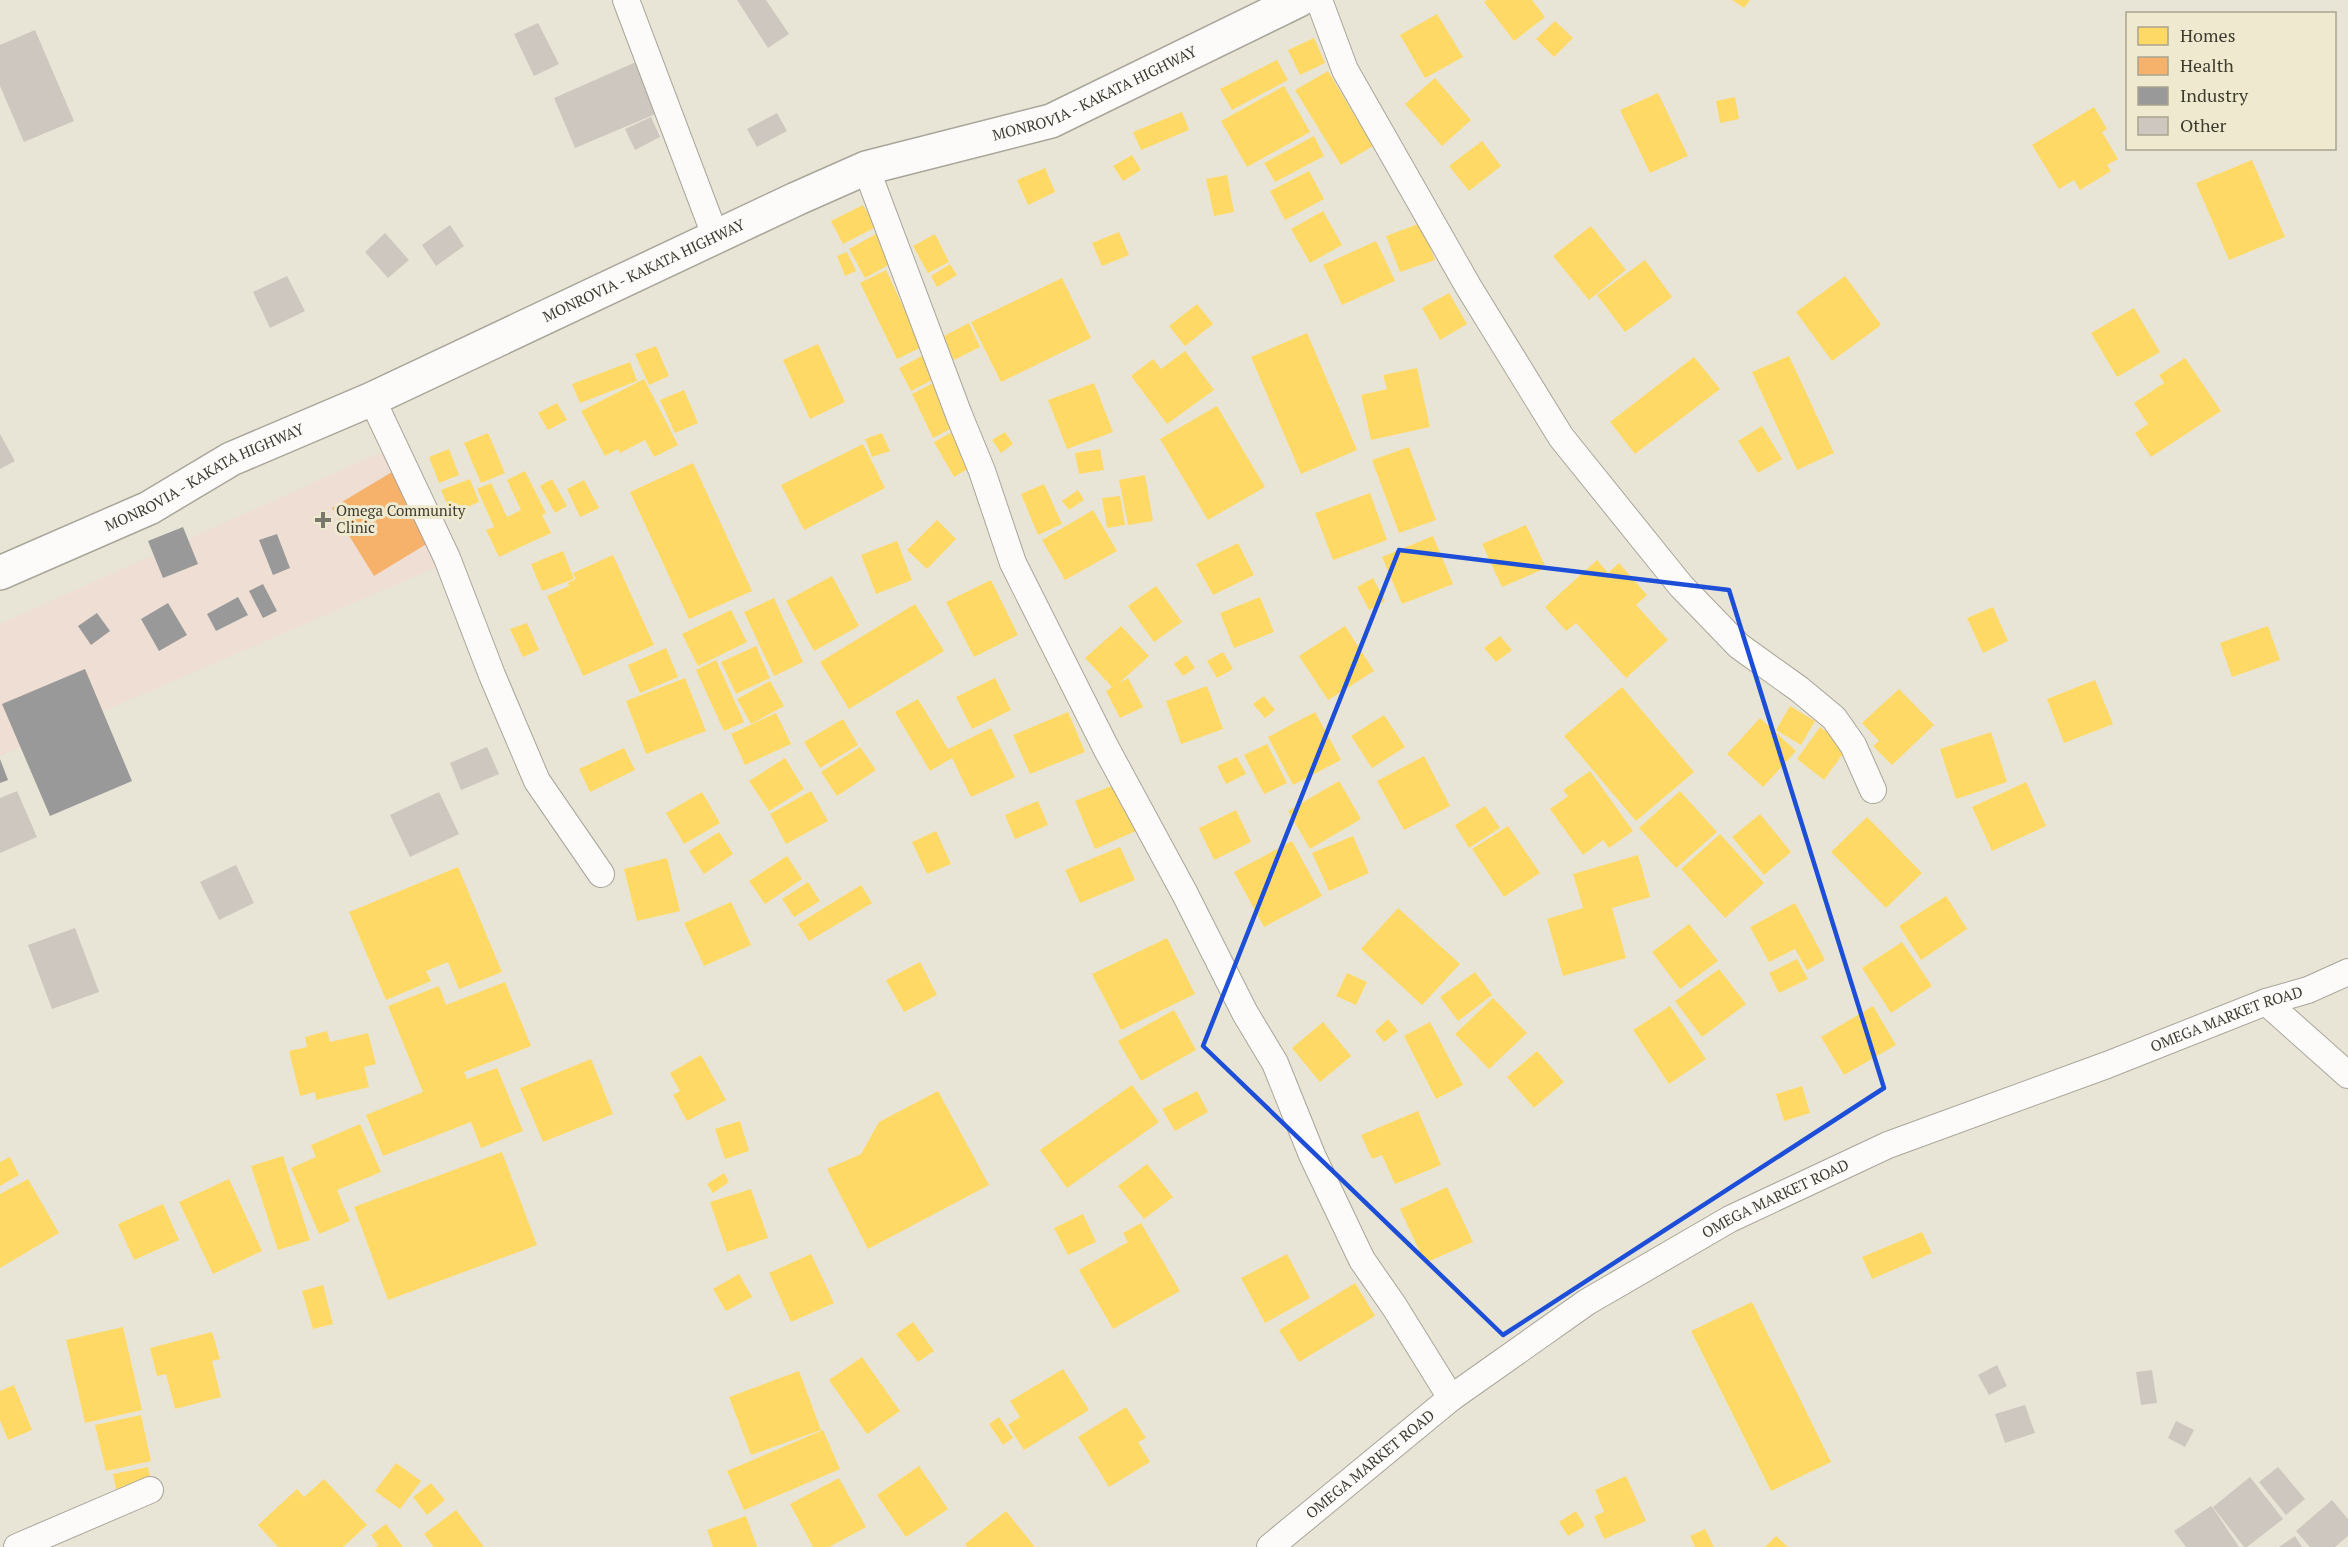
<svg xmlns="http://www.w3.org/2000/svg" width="2348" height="1547" font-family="'PT Serif',serif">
<rect width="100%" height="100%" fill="#e8e5d6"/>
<path fill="#eeded3" d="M388,449l58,114 -446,193v-132z"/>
<g fill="#ffd966">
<path d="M1487,0h45l13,17 -31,24 -30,-39z"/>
<path d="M1732,0h18l-6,8z"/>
<path d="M1437,14l26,43 -38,21 -25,-43z"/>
<path d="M1555,21l18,17 -19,19 -18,-18z"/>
<path d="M1314,38l11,25 -25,12 -12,-25z"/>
<path d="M1277,60l11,20 -56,30 -12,-21z"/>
<path d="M1328,71l45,75 -32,19 -46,-75z"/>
<path d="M1435,78l36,42 -29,26 -37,-42z"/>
<path d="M1284,86l26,46 -63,35 -26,-46z"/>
<path d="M1658,93l30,63 -38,17 -30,-63z"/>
<path d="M1735,97l4,22 -19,4 -4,-22z"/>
<path d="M2094,107l13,22 -5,3 16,27 -11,6 4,6 -31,19 -6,-10 -15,9 -27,-44z"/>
<path d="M1182,112l7,18 -48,20 -8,-18z"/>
<path d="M1314,136l10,20 -49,26 -11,-19z"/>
<path d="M1482,141l19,25 -32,25 -20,-25z"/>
<path d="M1132,155l9,15 -18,11 -10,-15z"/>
<path d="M2252,160l33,77 -56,23 -33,-77z"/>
<path d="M1045,168l10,24 -27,13 -11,-25z"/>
<path d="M1309,171l15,28 -39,21 -15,-29z"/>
<path d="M1227,175l7,37 -20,4 -8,-37z"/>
<path d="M863,205l13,22 -33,17 -12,-23z"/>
<path d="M1323,211l19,34 -32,18 -19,-34z"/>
<path d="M1421,223l14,37 -35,12 -14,-36z"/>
<path d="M1591,226l35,44 -37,30 -36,-44z"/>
<path d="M1119,232l10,23 -27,11 -10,-23z"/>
<path d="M876,234l16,29 -27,15 -16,-29z"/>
<path d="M935,234l14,28 -21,11 -15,-27z"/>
<path d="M1376,241l19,40 -53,24 -19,-40z"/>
<path d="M847,252l9,19 -11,5 -8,-20z"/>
<path d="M1645,260l27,37 -47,35 -28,-37z"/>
<path d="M950,264l7,11 -20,12 -6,-11z"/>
<path d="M886,270l36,77 -25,12 -37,-76z"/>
<path d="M1845,276l36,49 -49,36 -36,-49z"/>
<path d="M1062,278l29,60 -90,44 -30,-60z"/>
<path d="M1449,293l18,31 -27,16 -18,-32z"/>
<path d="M1197,304l16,20 -28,22 -16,-20z"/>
<path d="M2134,308l26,44 -43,25 -26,-44z"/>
<path d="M969,323l11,24 -26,13 -12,-23z"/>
<path d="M1307,333l50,117 -56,24 -50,-117z"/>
<path d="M818,344l27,58 -35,17 -27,-59z"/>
<path d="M656,346l13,30 -20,9 -14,-31z"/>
<path d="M1185,351l29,39 -47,34 -36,-48 22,-17 8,10z"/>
<path d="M922,356l12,23 -23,12 -12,-23z"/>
<path d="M1789,356l45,97 -37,17 -45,-98z"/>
<path d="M1694,357l26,32 -85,65 -25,-32z"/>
<path d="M2185,358l36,53 -70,46 -16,-24 13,-9 -14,-21 30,-20 -5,-8z"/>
<path d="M630,362l7,19 -57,22 -8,-19z"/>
<path d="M1417,368l13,59 -59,13 -10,-45 26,-6 -4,-14z"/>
<path d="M644,379l34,66 -24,12 -9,-17 -25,13 -2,-4 -13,7 -24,-45z"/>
<path d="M933,383l21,44 -21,11 -21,-44z"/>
<path d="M1094,383l19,49 -46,17 -19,-49z"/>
<path d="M684,390l14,33 -23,10 -15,-33z"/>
<path d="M557,403l10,17 -19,10 -10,-17z"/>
<path d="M1217,406l48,81 -57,33 -48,-81z"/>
<path d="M1762,426l20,33 -24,14 -20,-32z"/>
<path d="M954,431l19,35 -19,11 -20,-35z"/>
<path d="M1005,432l8,12 -12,9 -9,-13z"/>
<path d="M488,433l17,40 -24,10 -17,-40z"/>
<path d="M882,433l8,18 -18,6 -7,-18z"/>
<path d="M863,444l22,44 -81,42 -23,-45z"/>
<path d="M1409,447l27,73 -37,13 -27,-73z"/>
<path d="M449,449l10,26 -20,8 -10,-26z"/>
<path d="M1100,449l4,21 -25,4 -4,-21z"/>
<path d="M693,463l59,128 -63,28 -59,-127z"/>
<path d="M525,471l21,42 -4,2 9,18 -52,24 -13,-27 8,-3 -17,-38 14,-6 16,34 14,-7 -14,-30z"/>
<path d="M1145,475l8,46 -25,4 -9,-45z"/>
<path d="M470,479l9,23 -28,12 -10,-24z"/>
<path d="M552,479l15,27 -12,7 -15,-27z"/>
<path d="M584,480l15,28 -19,9 -13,-28z"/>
<path d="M1044,484l18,40 -24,11 -17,-41z"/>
<path d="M1078,490l6,10 -15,10 -7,-9z"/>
<path d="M1370,493l17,47 -54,20 -18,-47z"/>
<path d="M1120,496l5,29 -18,3 -5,-30z"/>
<path d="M1093,510l24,41 -52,29 -23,-40z"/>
<path d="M937,520l19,19 -29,30 -20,-19z"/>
<path d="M1526,525l20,43 -44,19 -20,-43z"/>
<path d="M1433,536l20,48 -51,20 -20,-47z"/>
<path d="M897,541l15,39 -36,14 -15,-39z"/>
<path d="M1238,543l16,32 -41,20 -17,-31z"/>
<path d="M563,551l11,28 -32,12 -11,-27z"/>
<path d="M613,555l41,90 -71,31 -36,-80 22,-10 -1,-3 8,-4 -3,-6z"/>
<path d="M1597,560l11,13 11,-10 28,32 -11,10 32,35 -42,38 -50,-55 -10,8 -21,-24z"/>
<path d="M832,576l27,50 -45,25 -28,-50z"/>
<path d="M1373,578l12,23 -16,9 -12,-23z"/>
<path d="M991,580l27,55 -44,22 -28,-55z"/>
<path d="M1156,586l26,36 -28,20 -26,-36z"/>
<path d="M1260,597l14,35 -40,16 -14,-35z"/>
<path d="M774,598l29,64 -29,14 -30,-64z"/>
<path d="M915,604l29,47 -95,58 -29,-47z"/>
<path d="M1993,607l15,34 -25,12 -16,-35z"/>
<path d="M731,610l16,32 -49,24 -16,-32z"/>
<path d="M527,623l12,27 -16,7 -13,-28z"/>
<path d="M1121,626l28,30 -31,28 10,-6 15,29 -23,11 -14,-27 6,-4 -27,-29z"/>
<path d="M1345,626l29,45 -46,29 -29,-44z"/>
<path d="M2268,626l12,34 -48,17 -12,-34z"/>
<path d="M1500,636l12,14 -16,12 -12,-14z"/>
<path d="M756,646l14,32 -34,16 -15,-32z"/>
<path d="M666,648l12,29 -38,16 -12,-28z"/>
<path d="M1223,652l10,17 -16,9 -10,-17z"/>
<path d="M1186,655l9,13 -12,8 -9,-12z"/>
<path d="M716,660l28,62 -20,9 -28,-61z"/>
<path d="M685,678l21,53 -60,23 -20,-53z"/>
<path d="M995,678l16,32 -39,19 -16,-32z"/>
<path d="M2095,680l18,44 -49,19 -17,-44z"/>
<path d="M770,681l14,25 -33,18 -14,-25z"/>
<path d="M1207,686l16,43 -42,15 -15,-43z"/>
<path d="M1622,687l72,85 -58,49 -72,-85z"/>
<path d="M1899,689l35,36 -42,40 -19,-19 6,-5 -17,-18z"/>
<path d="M1264,696l11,14 -10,8 -12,-14z"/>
<path d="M918,699l30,50 43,-21 24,49 -44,20 -19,-39 -22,13 -35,-59z"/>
<path d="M1790,706l25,15 -14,24 -25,-15z"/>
<path d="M1068,712l17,40 -55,22 -17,-39z"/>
<path d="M1315,712l26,48 -48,25 -25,-48z"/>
<path d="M776,713l15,31 -46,21 -14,-31z"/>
<path d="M1384,715l21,32 -33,21 -21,-32z"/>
<path d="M1760,718l36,33 -33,36 -36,-33z"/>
<path d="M843,719l15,26 -38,23 -16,-26z"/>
<path d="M1820,727l28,20 -24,33 -27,-21z"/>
<path d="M1991,732l16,50 -51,17 -16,-50z"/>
<path d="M1267,744l20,39 -23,11 -20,-39z"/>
<path d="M860,747l16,23 -39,26 -16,-24z"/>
<path d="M624,748l11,22 -45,22 -11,-23z"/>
<path d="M1424,756l26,50 -46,24 -27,-49z"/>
<path d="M1237,757l9,17 -20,10 -9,-18z"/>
<path d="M785,758l19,31 -35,22 -20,-30z"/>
<path d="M1590,771l43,60 -24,17 -6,-8 -20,15 -33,-46 18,-13 -5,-6z"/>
<path d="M1339,781l22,38 -51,30 -22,-38z"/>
<path d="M2026,782l20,44 -54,25 -20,-44z"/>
<path d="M1116,784l20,47 -41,18 -20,-48z"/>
<path d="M811,791l17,30 -42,23 -16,-30z"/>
<path d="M1680,791l37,41 -41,36 -37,-40z"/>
<path d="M702,792l18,31 -36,21 -18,-31z"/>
<path d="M1038,801l10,24 -33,14 -10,-24z"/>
<path d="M1485,806l15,22 -31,20 -14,-23z"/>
<path d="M1236,810l15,32 -37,18 -15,-32z"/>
<path d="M1760,814l31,38 -27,23 -32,-38z"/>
<path d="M1867,817l55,56 -36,35 -55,-56z"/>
<path d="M1508,826l32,47 -36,24 -32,-48z"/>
<path d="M936,831l15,33 -24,10 -15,-32z"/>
<path d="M719,832l14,22 -29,20 -15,-23z"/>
<path d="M1720,834l44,49 -39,35 -44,-49z"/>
<path d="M1353,836l16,37 -40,18 -17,-38z"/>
<path d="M1292,841l30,55 -58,31 -30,-55z"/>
<path d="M1120,847l15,33 -55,23 -15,-33z"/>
<path d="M1638,855l12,42 -38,11 14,50 -63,18 -16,-57 36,-11 -10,-34z"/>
<path d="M787,856l15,23 -37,25 -16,-23z"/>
<path d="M667,858l13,53 -43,10 -13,-52z"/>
<path d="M458,867l44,105 -43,17 -11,-27 -22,9 5,10 -45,19 -37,-88z"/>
<path d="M808,882l12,19 -26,16 -12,-18z"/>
<path d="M861,885l11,18 -63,38 -11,-17z"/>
<path d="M1946,896l21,33 -46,31 -22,-34z"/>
<path d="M731,902l20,43 -47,21 -20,-43z"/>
<path d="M1795,903l30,57 -18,10 -12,-21 -26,13 -19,-35z"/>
<path d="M1398,908l62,56 -38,41 -61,-56z"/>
<path d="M1689,924l29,37 -38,28 -28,-37z"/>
<path d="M1167,938l28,56 -74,36 -29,-56z"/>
<path d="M1902,942l30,44 -41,27 -29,-45z"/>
<path d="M1797,959l11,20 -29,14 -10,-20z"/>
<path d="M920,962l17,33 -33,17 -18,-32z"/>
<path d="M1719,969l27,35 -44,33 -27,-36z"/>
<path d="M1475,972l17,23 -34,26 -18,-24z"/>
<path d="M1347,973l20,9 -11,23 -20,-9z"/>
<path d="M505,982l26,64 -67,26 3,7 30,-11 26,63 -42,17 -10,-26 -88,34 -17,-41 57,-23 -35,-86 51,-20 7,19z"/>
<path d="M1493,998l34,35 -38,36 -34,-35z"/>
<path d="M1670,1006l36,53 -37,25 -36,-54z"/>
<path d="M1873,1006l23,39 -52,30 -23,-38z"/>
<path d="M1174,1010l22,40 -55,31 -23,-40z"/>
<path d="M1388,1019l10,12 -14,11 -9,-11z"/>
<path d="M1323,1022l28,34 -31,26 -28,-34z"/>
<path d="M1430,1022l33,63 -27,14 -32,-63z"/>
<path d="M327,1031l3,11 38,-9 8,31 -12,3 5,20 -53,13 -1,-8 -15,4 -11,-45 18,-4 -2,-10z"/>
<path d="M1537,1051l27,31 -30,26 -27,-31z"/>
<path d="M701,1055l25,45 -39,21 -14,-26 7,-4 -10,-18z"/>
<path d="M591,1059l22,55 -70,28 -23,-54z"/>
<path d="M1132,1085l27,37 -92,66 -27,-38z"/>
<path d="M1802,1086l8,27 -26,8 -8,-27z"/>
<path d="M938,1091l51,94 -121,64 -41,-80 34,-15 18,-32z"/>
<path d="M1197,1091l11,21 -33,19 -13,-22z"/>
<path d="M1418,1111l23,54 -46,19 -13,-29 -10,4 -11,-24z"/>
<path d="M740,1121l9,30 -24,8 -10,-30z"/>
<path d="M360,1124l21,48 -44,18 13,31 -31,13 -28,-66 25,-11 -5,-12z"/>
<path d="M502,1152l35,93 -149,55 -34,-93z"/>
<path d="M283,1156l27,84 -32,10 -27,-84z"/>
<path d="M10,1157l9,18 -19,11v-24z"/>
<path d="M1147,1164l26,33 -29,22 -26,-33z"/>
<path d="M724,1173l5,9 -16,11 -6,-9z"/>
<path d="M28,1179l31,54 -59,35v-74z"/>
<path d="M229,1179l33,72 -49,23 -34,-72z"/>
<path d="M1447,1187l26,55 -48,21 -25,-54z"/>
<path d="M751,1189l17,49 -41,14 -17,-50z"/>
<path d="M163,1204l16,36 -45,20 -16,-36z"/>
<path d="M1083,1214l13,28 -28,13 -14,-27z"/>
<path d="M1141,1223l39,68 -67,38 -34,-59 49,-28 -5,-9z"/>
<path d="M1922,1232l10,21 -60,26 -10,-22z"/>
<path d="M811,1254l23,49 -43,19 -22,-49z"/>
<path d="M1287,1254l23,44 -45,25 -24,-45z"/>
<path d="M739,1274l13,23 -26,14 -13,-22z"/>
<path d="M1355,1283l20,33 -76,46 -20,-32z"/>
<path d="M323,1285l10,39 -20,5 -11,-38z"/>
<path d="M1752,1302l79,160 -60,29 -80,-160z"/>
<path d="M913,1322l21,29 -16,11 -22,-28z"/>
<path d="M123,1327l19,83 -57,13 -19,-83z"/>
<path d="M212,1332l8,27 -8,2 9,36 -46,12 -9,-35 -9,2 -7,-28z"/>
<path d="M862,1357l38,54 -33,23 -38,-54z"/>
<path d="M1063,1369l26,41 -65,40 -16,-25 12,-8 -10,-16z"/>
<path d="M799,1371l22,59 -70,25 -22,-58z"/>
<path d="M14,1385l18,45 -24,10 -8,-20v-29z"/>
<path d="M1126,1407l20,31 -8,4 12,20 -41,25 -31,-50z"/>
<path d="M141,1415l10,46 -45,10 -11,-46z"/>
<path d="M999,1417l14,21 -10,7 -14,-21z"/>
<path d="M823,1430l17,39 -96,41 -17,-39z"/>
<path d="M396,1463l25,18 -21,28 -25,-18z"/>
<path d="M919,1466l29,43 -42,28 -29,-42z"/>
<path d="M148,1467l3,15 -35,7 -3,-15z"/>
<path d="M1626,1476l20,45 -42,18 -10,-23 10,-4 -9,-22z"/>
<path d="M839,1478l27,49 -37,20h-16l-23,-43z"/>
<path d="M324,1479l43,46 -24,22h-65l-20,-22 39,-36 7,8z"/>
<path d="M431,1483l14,17 -18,15 -14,-18z"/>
<path d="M456,1510l28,37h-50l-10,-13z"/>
<path d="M1006,1511l29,36h-68l-2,-3z"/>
<path d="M1576,1511l9,15 -17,10 -9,-14z"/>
<path d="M746,1516l11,31h-44l-6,-17z"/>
<path d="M386,1524l17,23h-28l3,-2 -7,-10z"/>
<path d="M1705,1529l9,18h-19l-5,-11z"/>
<path d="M1776,1536l12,11h-23z"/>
</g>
<path fill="#f6b26b" d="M392,472l41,68 -59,36 -42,-68z"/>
<g fill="#999">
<path d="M183,527l15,37 -35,14 -15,-37z"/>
<path d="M277,534l13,34 -17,7 -14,-35z"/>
<path d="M263,584l14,27 -14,7 -14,-27z"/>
<path d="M238,597l10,18 -32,16 -9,-17z"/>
<path d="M168,603l19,32 -28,16 -18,-32z"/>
<path d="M97,613l13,18 -19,14 -13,-19z"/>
<path d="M85,669l47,112 -82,35 -48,-112z"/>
<path d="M0,759l8,21 -8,3z"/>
</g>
<g fill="#cec7bf">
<path d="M737,0h29l23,34 -21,14z"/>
<path d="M538,23l21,41 -25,12 -20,-42z"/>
<path d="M35,30l39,91 -50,21 -24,-56v-41z"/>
<path d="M636,62l22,51 -83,35 -21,-50z"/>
<path d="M777,113l10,18 -30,16 -10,-18z"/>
<path d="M651,117l9,20 -25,13 -10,-21z"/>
<path d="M450,225l14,21 -28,20 -14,-21z"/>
<path d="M385,233l24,27 -21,18 -23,-26z"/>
<path d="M287,276l18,35 -35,17 -17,-36z"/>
<path d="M0,434l15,27 -15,8z"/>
<path d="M487,747l12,27 -38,16 -11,-27z"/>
<path d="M17,791l20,46 -37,16v-55z"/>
<path d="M439,792l20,42 -49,23 -20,-42z"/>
<path d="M236,865l18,38 -35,17 -19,-38z"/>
<path d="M75,928l24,64 -47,17 -24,-64z"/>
<path d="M1997,1365l10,21 -18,9 -11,-20z"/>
<path d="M2152,1370l5,33 -16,2 -5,-33z"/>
<path d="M2025,1405l10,28 -30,10 -10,-29z"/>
<path d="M2176,1421l18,9 -9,17 -17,-9z"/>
<path d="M2278,1467l27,32 -19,16 -27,-33z"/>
<path d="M2250,1477l33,42 -36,28h-3l-31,-40z"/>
<path d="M2332,1500l16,19v17l-13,11h-25l-14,-16z"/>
<path d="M2211,1506l2,2 26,39h-53l-12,-16z"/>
<path d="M2295,1536l7,11h-23z"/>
</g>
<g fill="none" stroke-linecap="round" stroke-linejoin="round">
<g stroke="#a8a59a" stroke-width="28">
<g id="minor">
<path d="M626,0l90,238"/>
<path d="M1319,0l26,70 123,216 93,151 120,149 58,60 60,43 35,29 19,27 20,45"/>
<path d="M866,168l93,247 23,56 31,92 93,185 79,146 60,119 30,50 37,92 50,105 32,46 57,92"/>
<path d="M372,399l75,159 45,117 45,106 64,93"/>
<path d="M2266,1002l82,73"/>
<path d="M17,1547l133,-57"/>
<path id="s1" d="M1270,1547l181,-149 136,-96 143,-83 158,-74 219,-80 159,-63 42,-12 40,-18"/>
</g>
</g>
<g stroke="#a8a59a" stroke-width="36">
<g id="trunk">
<path id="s2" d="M0,573l149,-65 82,-49 141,-60 424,-200 70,-31 185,-47 248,-121"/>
</g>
</g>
<use href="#minor" stroke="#fcfbf9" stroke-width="26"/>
<use href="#trunk" stroke="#fcfbf9" stroke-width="33"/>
</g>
<path fill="none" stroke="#1d4ed8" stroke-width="4.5" stroke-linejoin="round" d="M1399,550l330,40 155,498 -381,247 -300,-289z"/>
<path fill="#7a776b" stroke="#efeacf" stroke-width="2" d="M320 511h6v6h6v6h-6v6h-6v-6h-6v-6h6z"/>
<g text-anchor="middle" stroke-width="6" stroke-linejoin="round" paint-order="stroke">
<g font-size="15" fill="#3e3c31" stroke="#efeacf">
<text dy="5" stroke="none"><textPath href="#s2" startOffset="1198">MONROVIA - KAKATA HIGHWAY</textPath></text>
<text dy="5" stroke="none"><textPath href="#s2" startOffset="712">MONROVIA - KAKATA HIGHWAY</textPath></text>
<text dy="5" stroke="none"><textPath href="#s2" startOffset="226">MONROVIA - KAKATA HIGHWAY</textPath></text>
<text dy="5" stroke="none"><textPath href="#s1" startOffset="1102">OMEGA MARKET ROAD</textPath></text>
<text dy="5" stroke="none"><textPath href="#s1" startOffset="616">OMEGA MARKET ROAD</textPath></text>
<text dy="5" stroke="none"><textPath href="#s1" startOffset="130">OMEGA MARKET ROAD</textPath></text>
</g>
<g font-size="15" fill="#3e3c31" stroke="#efeacf" text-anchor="start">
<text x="336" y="516">Omega Community<tspan x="336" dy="17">Clinic</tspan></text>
</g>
</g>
<rect x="2126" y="12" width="210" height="138" fill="#efeacf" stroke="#a8a490" stroke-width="1.5"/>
<rect x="2138" y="27" width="30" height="18" fill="#ffd966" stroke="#a8a490" stroke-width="1.5"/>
<text x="2180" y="42" font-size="18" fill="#3e3c31">Homes</text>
<rect x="2138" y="57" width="30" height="18" fill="#f6b26b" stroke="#a8a490" stroke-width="1.5"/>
<text x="2180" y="72" font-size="18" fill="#3e3c31">Health</text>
<rect x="2138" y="87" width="30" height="18" fill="#999999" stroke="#a8a490" stroke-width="1.5"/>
<text x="2180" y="102" font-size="18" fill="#3e3c31">Industry</text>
<rect x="2138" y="117" width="30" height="18" fill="#cec7bf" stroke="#a8a490" stroke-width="1.5"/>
<text x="2180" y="132" font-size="18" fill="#3e3c31">Other</text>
</svg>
